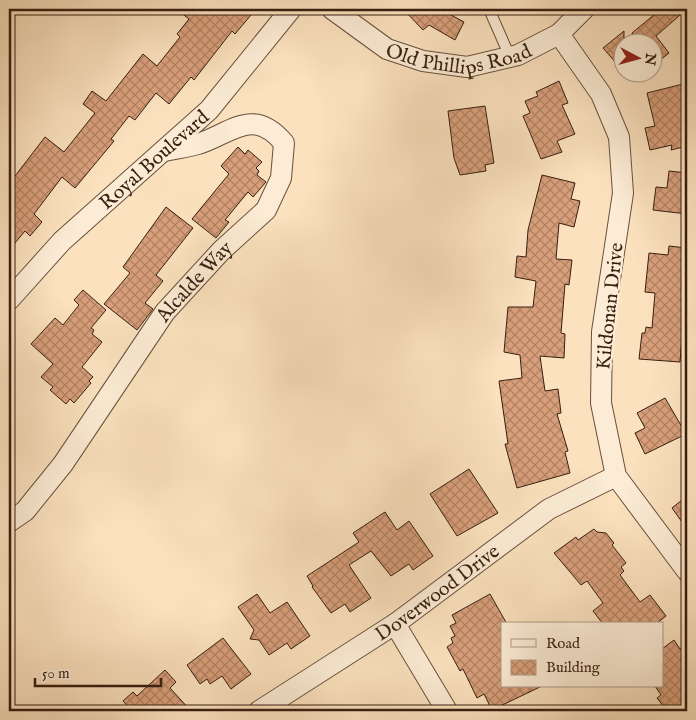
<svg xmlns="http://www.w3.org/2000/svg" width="696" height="720" font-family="'IM FELL English',serif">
<defs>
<pattern id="building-cross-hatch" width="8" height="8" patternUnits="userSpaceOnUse" patternTransform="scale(1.25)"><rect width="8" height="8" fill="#d89f7a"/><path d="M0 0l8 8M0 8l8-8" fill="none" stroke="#b08163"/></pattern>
</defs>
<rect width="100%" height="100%" fill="#fbe1be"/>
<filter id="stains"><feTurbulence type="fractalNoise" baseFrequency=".004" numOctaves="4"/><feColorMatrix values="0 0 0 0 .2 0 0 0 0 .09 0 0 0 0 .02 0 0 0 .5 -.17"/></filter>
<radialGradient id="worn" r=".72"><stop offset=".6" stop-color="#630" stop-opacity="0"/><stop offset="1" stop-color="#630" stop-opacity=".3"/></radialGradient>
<g fill="url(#building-cross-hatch)" stroke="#371f11">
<path d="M176,9h24l8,6 5,-6h43l-21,25 -3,-3 -38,49 -3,-3 -22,27 -13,-11 -21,27 -6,-4 -18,23 3,2 -39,47 -13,-11 -28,37 8,8 -12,14 -5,-5 -16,19v-62l5,-7 -2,-1 33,-43 19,15 31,-39 -12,-9 9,-13 14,10 37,-47 14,12 23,-29 -3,-3 12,-15z"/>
<path d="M403,9h37l24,13 -9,18 -26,-15 -6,5z"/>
<path d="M661,9h26l-31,27 13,17 -15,12v-23h-20l-2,-9z"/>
<path d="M624,31v41l-21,-24z"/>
<path d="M559,81l9,22 -6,2 13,29 -18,7 5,11 -21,7 -18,-43 7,-3 -5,-12 13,-5 -2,-4z"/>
<path d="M683,84l4,19v43l-16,4 1,-5 -22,5 -5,-22 10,-2 -8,-33z"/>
<path d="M485,106l9,57 -9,2 1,6 -26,4 -6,-17 -6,-47z"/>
<path d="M238,147l7,7 3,-4 14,12 -6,6 3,3 -2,4 9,7 -13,15 -5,-5 -23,28 4,2 -13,16 -24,-19 37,-45 -8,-8z"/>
<path d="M669,171l18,2v41l-34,-4 3,-23 11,1z"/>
<path d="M542,175l33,8 -4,16 9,2 -6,26 -15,-4 -3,36 16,1 -3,25 -4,-1 -4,49 4,1 -1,24 -24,-2 5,35 13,-2 3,24 -4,1 11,37 -3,1 5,21 -53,15 -12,-44h3l-9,-63 23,-3 -2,-23 -16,-3 4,-45h25l3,-26 -21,-4 2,-21 9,1 2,-27z"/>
<path d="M166,207l27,21 -37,47 7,6 -18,22 8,6 -16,21 -33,-26 26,-31 -7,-6z"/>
<path d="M669,246l18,2v48h-2l-5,66 -41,-3 3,-26h3l1,-6 6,1 3,-35 -10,-1 4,-39 19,2z"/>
<path d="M83,290l23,20 -15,18 3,2 -2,4 10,8 -20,25 11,10 -4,4 2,2 -17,20 -4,-4 -4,5 -16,-14 3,-3 -12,-10 12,-13 -22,-20 24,-26 8,7 16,-20 -5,-5z"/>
<path d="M665,398l21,36 -41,20 -10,-21 10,-5 -8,-15z"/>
<path d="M469,469l29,44 -41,23 -27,-42z"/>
<path d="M687,496v33l-15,-21z"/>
<path d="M385,512l12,18 12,-9 24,35 -20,14 -4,-6 -18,12 -20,-25 -22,14 22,33 -21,14 -5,-8 -14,9 -19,-26 1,-1 -6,-10 52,-34 -6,-9z"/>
<path d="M594,529l3,3 9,1 8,10 -2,2 14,18 -5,4 3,4 -4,4 20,27 10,-7 16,21 -10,8h-53l-10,-13 10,-8 -16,-22 -6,4 -27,-32 22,-16 2,3z"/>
<path d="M257,594l13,19 17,-11 23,34 -19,13 -4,-6 -18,12 -10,-15 -9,-1 4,-9 -16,-23z"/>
<path d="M490,594l17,30h-5v62h40l-50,24 -8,-16 -7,4 -14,-29 -3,2 -13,-24 6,-4 -2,-5 4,-2 -5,-10 6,-3 -4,-8z"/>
<path d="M223,638l28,36 -20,15 -9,-13 -12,8 -3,-5 -7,5 -13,-19z"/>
<path d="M674,640l6,9 7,-5v67h-20l-10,-13 4,-3 -6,-9h7v-37z"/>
<path d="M165,670l11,12 -6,6 21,23h-59l-9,-10 10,-9 4,4z"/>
</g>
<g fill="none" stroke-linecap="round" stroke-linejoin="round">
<g stroke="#68503c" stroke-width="12">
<path id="lane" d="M489,9l21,48"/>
</g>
<g stroke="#68503c" stroke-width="22">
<g id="street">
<path id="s1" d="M332,9l55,40 36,12 44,6 51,-12 41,-21 25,-25"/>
<path d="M559,34l42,60 18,43 4,56 -21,139 -1,71 15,73 71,95"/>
<path id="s2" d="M9,300l53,-59 147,-131 82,-101"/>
<path id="s3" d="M9,522l16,-11 38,-47 102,-152 56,-61 45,-41 15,-32 3,-35c-31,-37 -52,-10 -86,1 -11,3 -23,5 -34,7"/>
<path d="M395,624l52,87"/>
<path id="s4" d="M259,711l136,-87 154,-115 67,-33"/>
</g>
</g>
<use href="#lane" stroke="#fcecd5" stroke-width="10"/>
<use href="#street" stroke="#fcecd5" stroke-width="20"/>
</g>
<g text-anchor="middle" stroke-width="4.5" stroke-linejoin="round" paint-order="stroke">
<g font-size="20" fill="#371f11" stroke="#fcecd5">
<text dy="7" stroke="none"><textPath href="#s1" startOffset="142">Old Phillips Road</textPath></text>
<text dy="7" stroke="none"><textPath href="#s2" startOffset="202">Royal Boulevard</textPath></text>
<text dy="7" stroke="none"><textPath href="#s3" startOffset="305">Alcalde Way</textPath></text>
<text transform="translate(609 306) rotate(-84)" y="7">Kildonan Drive</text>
<text dy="7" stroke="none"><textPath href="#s4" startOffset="214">Doverwood Drive</textPath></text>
</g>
</g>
<rect width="696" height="720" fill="none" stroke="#fbe1be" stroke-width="30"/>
<rect x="10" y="10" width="676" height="700" fill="none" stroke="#371f11" stroke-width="2.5"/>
<rect x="15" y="15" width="666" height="690" fill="none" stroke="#371f11"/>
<rect x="501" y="622" width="162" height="65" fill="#fcecd5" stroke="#ad9a87"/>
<rect x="511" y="639" width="25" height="8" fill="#fcecd5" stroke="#ad9a87"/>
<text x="546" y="648" font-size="15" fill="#371f11">Road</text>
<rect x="511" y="660" width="25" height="15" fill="url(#building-cross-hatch)" stroke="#ad9a87"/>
<text x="546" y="672" font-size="15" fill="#371f11">Building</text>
<g transform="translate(638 58) rotate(96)"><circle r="24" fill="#fcecd5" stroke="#ad9a87"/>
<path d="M0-4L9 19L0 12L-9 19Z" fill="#8f2418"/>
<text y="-8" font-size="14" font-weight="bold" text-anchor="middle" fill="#371f11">N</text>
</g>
<path d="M35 678v8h126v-8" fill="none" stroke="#371f11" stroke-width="2.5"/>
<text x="42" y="678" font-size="15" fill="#371f11" stroke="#fcecd5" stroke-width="4" paint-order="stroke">50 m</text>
<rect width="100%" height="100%" filter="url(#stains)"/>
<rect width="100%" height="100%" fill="url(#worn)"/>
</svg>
